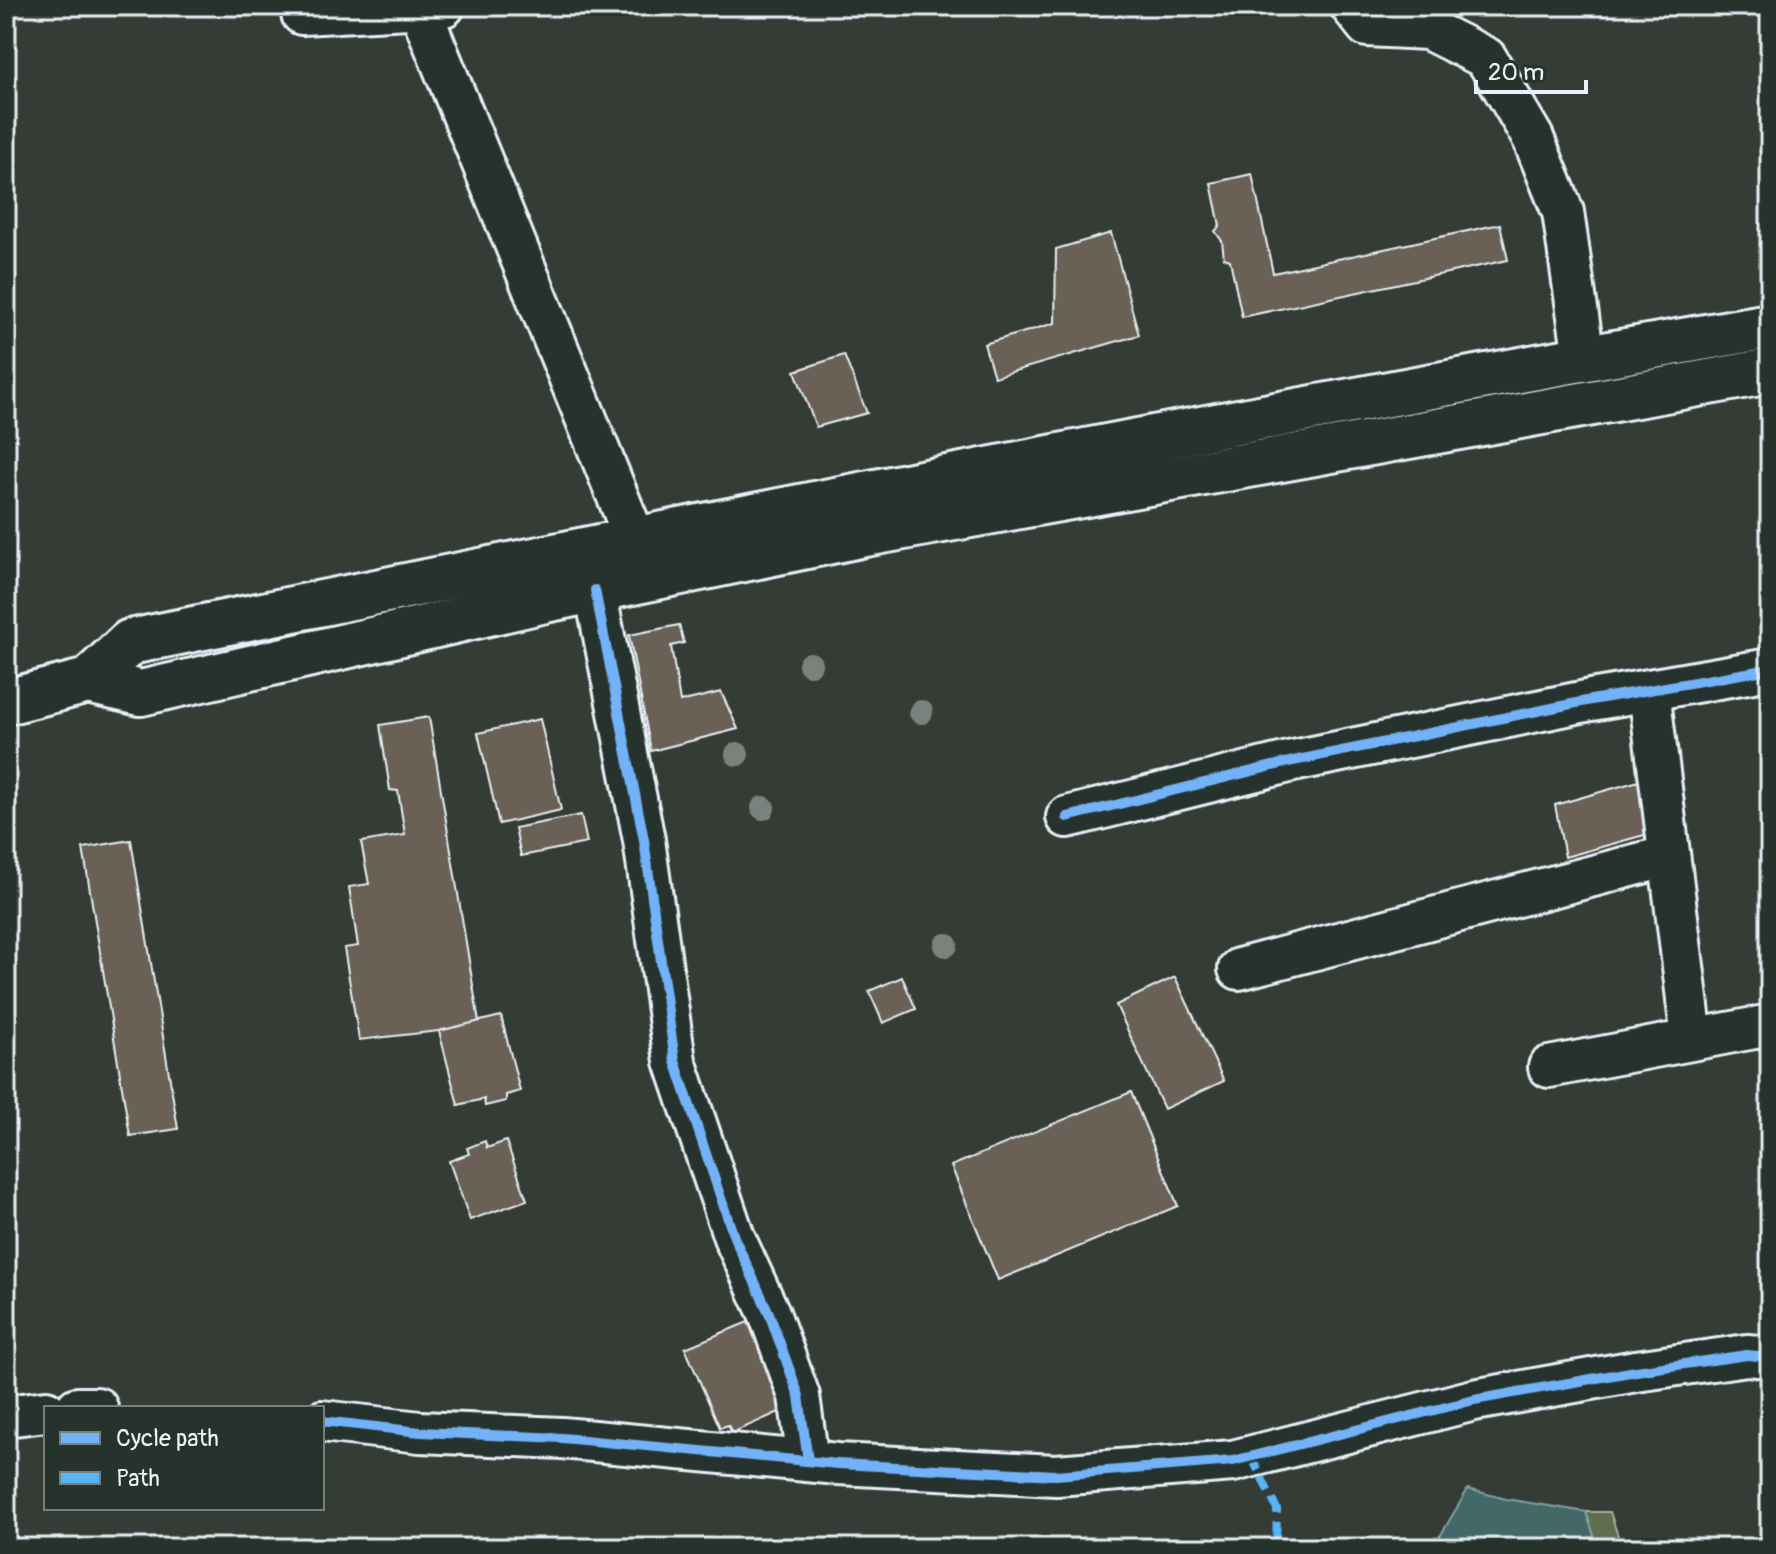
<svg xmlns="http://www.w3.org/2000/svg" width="1776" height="1554" font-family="Pangolin,sans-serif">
<rect width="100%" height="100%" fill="#343c35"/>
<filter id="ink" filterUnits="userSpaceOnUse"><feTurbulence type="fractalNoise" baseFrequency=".0125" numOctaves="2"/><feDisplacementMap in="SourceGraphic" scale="16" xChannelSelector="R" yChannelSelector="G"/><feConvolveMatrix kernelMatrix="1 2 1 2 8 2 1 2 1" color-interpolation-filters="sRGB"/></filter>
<g filter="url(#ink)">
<path fill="#606d4e" stroke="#a4afa3" stroke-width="2" d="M1586,1512h24l12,36h-24z"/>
<path fill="#436768" stroke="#859ea2" stroke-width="2" d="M1468,1489l38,10 80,13 12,36h-179l17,-5z"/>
<g fill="#6b6155" stroke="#e8f1f8" stroke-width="2">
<path d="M1252,174l21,99 227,-49 8,36 -266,57 -12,-57 -6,-2 -2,-17 -7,-10 5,-5 -9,-43z"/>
<path d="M1111,233l28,102 -145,42 -10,-33 71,-21 1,-74z"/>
<path d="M844,355l23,58 -51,14 -21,-56z"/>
<path d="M679,625l5,18 -13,3 9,56 41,-10 17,37 -87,22 -22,-116z"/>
<path d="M429,717l50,305 -40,9 -80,9 -15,-92 14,-2 -9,-59 20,-3 -8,-42 44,-7 -7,-44 -8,-1 -10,-65z"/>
<path d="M540,719l21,91 -62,14 -21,-91z"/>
<path d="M1642,780l6,54 -83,23 -10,-52z"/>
<path d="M581,815l6,28 -66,13 -6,-28z"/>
<path d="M131,840l47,289 -48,7 -47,-288z"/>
<path d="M902,977l14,32 -33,14 -14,-32z"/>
<path d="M1175,977l49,104 -60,28 -48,-104z"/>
<path d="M501,1016l19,75 -14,4v6l-21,5 -1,-7 -26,6 -19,-74z"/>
<path d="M1131,1092l47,114 -180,74 -47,-114z"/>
<path d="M485,1141l2,7 19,-7 21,59 -57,20 -21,-59 20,-7 -2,-6z"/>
<path d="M748,1322l38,87 -54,24 -4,-8 -8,3 -35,-80z"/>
</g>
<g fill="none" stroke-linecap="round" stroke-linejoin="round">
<g stroke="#e8f1f8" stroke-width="46">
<g id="street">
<path d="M1351,6l16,20 61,3 58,29 47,80 30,74 21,146"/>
<path d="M420,9l215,530"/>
<path d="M302,14l142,-8"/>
<path d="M595,590l49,250 31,221 59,176 35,76 30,83 9,65"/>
<path d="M1649,691l43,348"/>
<path d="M1067,817l226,-56 298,-61 179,-31"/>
<path d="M1239,969l430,-113"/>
<path d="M1549,1067l221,-42"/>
<path d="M77,1408h20"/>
<path d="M6,1416l40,-5"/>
<path d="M322,1421l98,11 142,6 276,26 218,11 177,-14 241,-61 162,-29 111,-16 23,2"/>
</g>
</g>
<g stroke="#e8f1f8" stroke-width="50">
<g id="highway">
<path d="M88,681l53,12 404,-93 320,-66 905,-163"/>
<path d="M6,702l82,-21 42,-39c546,-111 1091,-222 1640,-316"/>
</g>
</g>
<use href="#street" stroke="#26332d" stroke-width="40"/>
<use href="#highway" stroke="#26332d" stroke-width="44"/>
<path stroke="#56b5f8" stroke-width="8" stroke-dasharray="16 8" stroke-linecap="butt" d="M1251,1456l26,53 -1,39"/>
<g stroke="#26332d" stroke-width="15">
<g id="cycleway">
<path d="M595,590l49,250 31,221 59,176 35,76 30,83 9,65"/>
<path d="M1067,817l226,-56 298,-61 179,-31"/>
<path d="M322,1421l98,11 142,6 276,26 218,11 177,-14 241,-61 162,-29 111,-16 23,2"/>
</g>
</g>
<use href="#cycleway" stroke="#73b2f8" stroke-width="10"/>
</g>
<g fill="#79827b">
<circle cx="810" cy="664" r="12"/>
<circle cx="921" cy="712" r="12"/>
<circle cx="737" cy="754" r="12"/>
<circle cx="763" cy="808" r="12"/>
<circle cx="946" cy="945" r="12"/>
</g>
</g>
<rect width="1776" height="1554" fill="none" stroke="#26332d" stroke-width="32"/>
<rect x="16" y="16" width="1744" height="1522" fill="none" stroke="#e8f1f8" stroke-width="3" filter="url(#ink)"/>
<rect x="44" y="1406" width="280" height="104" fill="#26332d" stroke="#747f7e" stroke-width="2"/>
<rect x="60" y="1432" width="40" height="12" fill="#73b2f8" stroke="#747f7e" stroke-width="2"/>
<text x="116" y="1446" font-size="24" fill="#e8f1f8">Cycle path</text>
<rect x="60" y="1472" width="40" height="12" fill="#56b5f8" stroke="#747f7e" stroke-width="2"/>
<text x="116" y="1486" font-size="24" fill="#e8f1f8">Path</text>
<path d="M1476 80v12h110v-12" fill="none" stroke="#e8f1f8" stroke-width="4"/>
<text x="1488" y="80" font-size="24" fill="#e8f1f8" stroke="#26332d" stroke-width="6" paint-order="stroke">20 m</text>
</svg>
